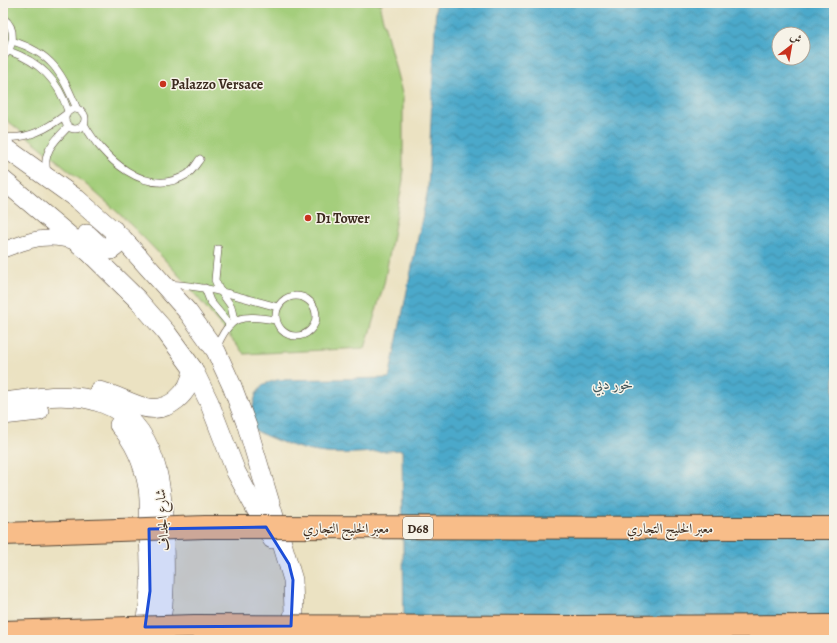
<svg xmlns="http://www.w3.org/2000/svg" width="837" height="643" font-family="Alegreya,Amiri,serif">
<defs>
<pattern id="water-waves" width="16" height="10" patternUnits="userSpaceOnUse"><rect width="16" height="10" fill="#4ba9ca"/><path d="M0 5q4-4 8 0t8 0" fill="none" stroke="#408aa3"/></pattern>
</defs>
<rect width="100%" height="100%" fill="#f7f3e8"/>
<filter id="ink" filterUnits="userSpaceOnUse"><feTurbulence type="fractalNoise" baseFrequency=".025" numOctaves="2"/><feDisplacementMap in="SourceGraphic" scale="8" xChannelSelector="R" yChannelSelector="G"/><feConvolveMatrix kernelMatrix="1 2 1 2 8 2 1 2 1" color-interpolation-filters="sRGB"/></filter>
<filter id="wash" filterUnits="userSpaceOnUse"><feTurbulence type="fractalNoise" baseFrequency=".012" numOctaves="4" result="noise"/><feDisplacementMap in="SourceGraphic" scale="16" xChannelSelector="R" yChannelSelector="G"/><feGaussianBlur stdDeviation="0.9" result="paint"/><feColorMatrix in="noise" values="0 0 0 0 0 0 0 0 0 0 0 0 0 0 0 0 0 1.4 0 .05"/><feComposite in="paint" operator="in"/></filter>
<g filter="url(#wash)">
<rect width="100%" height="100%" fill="#ebe2c2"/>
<path fill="#a4ce7b" stroke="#707c4c" d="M3,3h379l-2,5 23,89v83l-19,104 -19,64 -121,6c-32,-39 -64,-80 -101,-117 -43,-44 -92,-81 -140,-120z"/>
<path fill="url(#water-waves)" stroke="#436a74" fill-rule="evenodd" d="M436,3h398v637h-430l-2,-190c-22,1 -55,5 -76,3 -24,-2 -58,-14 -78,-27l8,-32 8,-10 13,-4 112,-2 39,-189zM779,34h24v24h-24z"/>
</g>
<g filter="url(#ink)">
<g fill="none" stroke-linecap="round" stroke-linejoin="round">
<g stroke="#554637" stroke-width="8">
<g id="service">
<path d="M3,18c14,10 11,29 0,39"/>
<path d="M12,41c40,12 50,32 65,68"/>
<path d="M9,51c31,11 49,29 59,60"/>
<circle cx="75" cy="119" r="10"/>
<path d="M84,124c18,33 62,75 102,51 6,-3 10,-11 14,-16"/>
<path d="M3,137c24,3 44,-8 62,-22"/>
<path d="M48,174c-8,-20 7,-34 20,-47"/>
<path d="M218,249l-3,31 4,9 12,17 3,14"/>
<path d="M166,284c38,1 75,13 111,23"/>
<path d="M205,288l5,13 20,24"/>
<circle cx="296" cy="316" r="20"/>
<path d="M216,349c14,-35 25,-34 60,-29"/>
</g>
</g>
<g stroke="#554637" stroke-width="16">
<path id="minor" d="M3,250c27,-10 44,-17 72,-8"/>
</g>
<g stroke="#554637" stroke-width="20">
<g id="tertiary">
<path d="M3,146l74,53 46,40 65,73 28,39 16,35 15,40 46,154 1,33 -8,27"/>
<path d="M3,180l87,73 48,47 28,32 27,37 16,33 27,70 36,67"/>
<path d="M87,234l15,14 9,2 4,-3 -1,-17"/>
<path d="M99,391c16,3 29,12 44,16 26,7 47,-14 50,-38"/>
<path d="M3,402c33,-4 67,-11 99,1 58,21 61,88 62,140 1,34 1,65 -7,97"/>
<path d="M3,415l36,-4"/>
<path d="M119,425c16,17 25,40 29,63 2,14 1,29 1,43 1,36 4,74 -7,109"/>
</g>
</g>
<g stroke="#554637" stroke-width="24">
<path id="motorway" d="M569,627l265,-1"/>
</g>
<use href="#service" stroke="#fff" stroke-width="7"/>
<use href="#minor" stroke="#fff" stroke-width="15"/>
<use href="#tertiary" stroke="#fff" stroke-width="19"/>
<use href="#motorway" stroke="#f8bd89" stroke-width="22"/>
<g stroke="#554637" stroke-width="24" stroke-linecap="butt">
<g id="motorway-bridge">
<path d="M3,534l202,-7 629,1"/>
<path d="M3,632l191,-6 375,1"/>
</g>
</g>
<use href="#motorway-bridge" stroke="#f8bd89" stroke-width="22"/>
</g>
</g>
<path fill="#1d4ed8" fill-opacity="0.2" stroke="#1d4ed8" stroke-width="3" stroke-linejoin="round" d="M266,527l23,37 4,16 -2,46 -146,1 5,-36 -1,-62z"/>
<g fill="#c8321e" stroke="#f7f3e8" stroke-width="1.5">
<circle cx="163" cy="84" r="4"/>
<circle cx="308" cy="218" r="4"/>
</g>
<g text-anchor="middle" stroke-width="3" stroke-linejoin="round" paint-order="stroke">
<rect fill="#f7f3e8" stroke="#73665b" stroke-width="1" x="403" y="517" width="30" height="22" rx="3"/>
<g font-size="13" font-weight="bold" fill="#3b2a1e">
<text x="418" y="533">D68</text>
</g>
<g font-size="14" font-weight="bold" fill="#3b2a1e" stroke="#f7f3e8" text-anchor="start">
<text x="171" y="89">Palazzo Versace</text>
<text x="316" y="223">D1 Tower</text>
</g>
<g font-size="14" fill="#3b2a1e" stroke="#f7f3e8">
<text transform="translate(162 520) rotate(-94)" y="5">شارع الجداف</text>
<text x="346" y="533">معبر الخليج التجاري</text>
<text x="670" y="533">معبر الخليج التجاري</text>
</g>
<g font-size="15" font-style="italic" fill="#41565a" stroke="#f7f3e8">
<text x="613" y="389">خور دبي</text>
</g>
</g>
<rect width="837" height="643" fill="none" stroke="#f7f3e8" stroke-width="16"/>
<g transform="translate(791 46) rotate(31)"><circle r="19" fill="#f7f3e8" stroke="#aca397"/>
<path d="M0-3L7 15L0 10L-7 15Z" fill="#c8321e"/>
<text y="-6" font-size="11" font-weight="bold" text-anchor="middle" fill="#3b2a1e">ش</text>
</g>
</svg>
